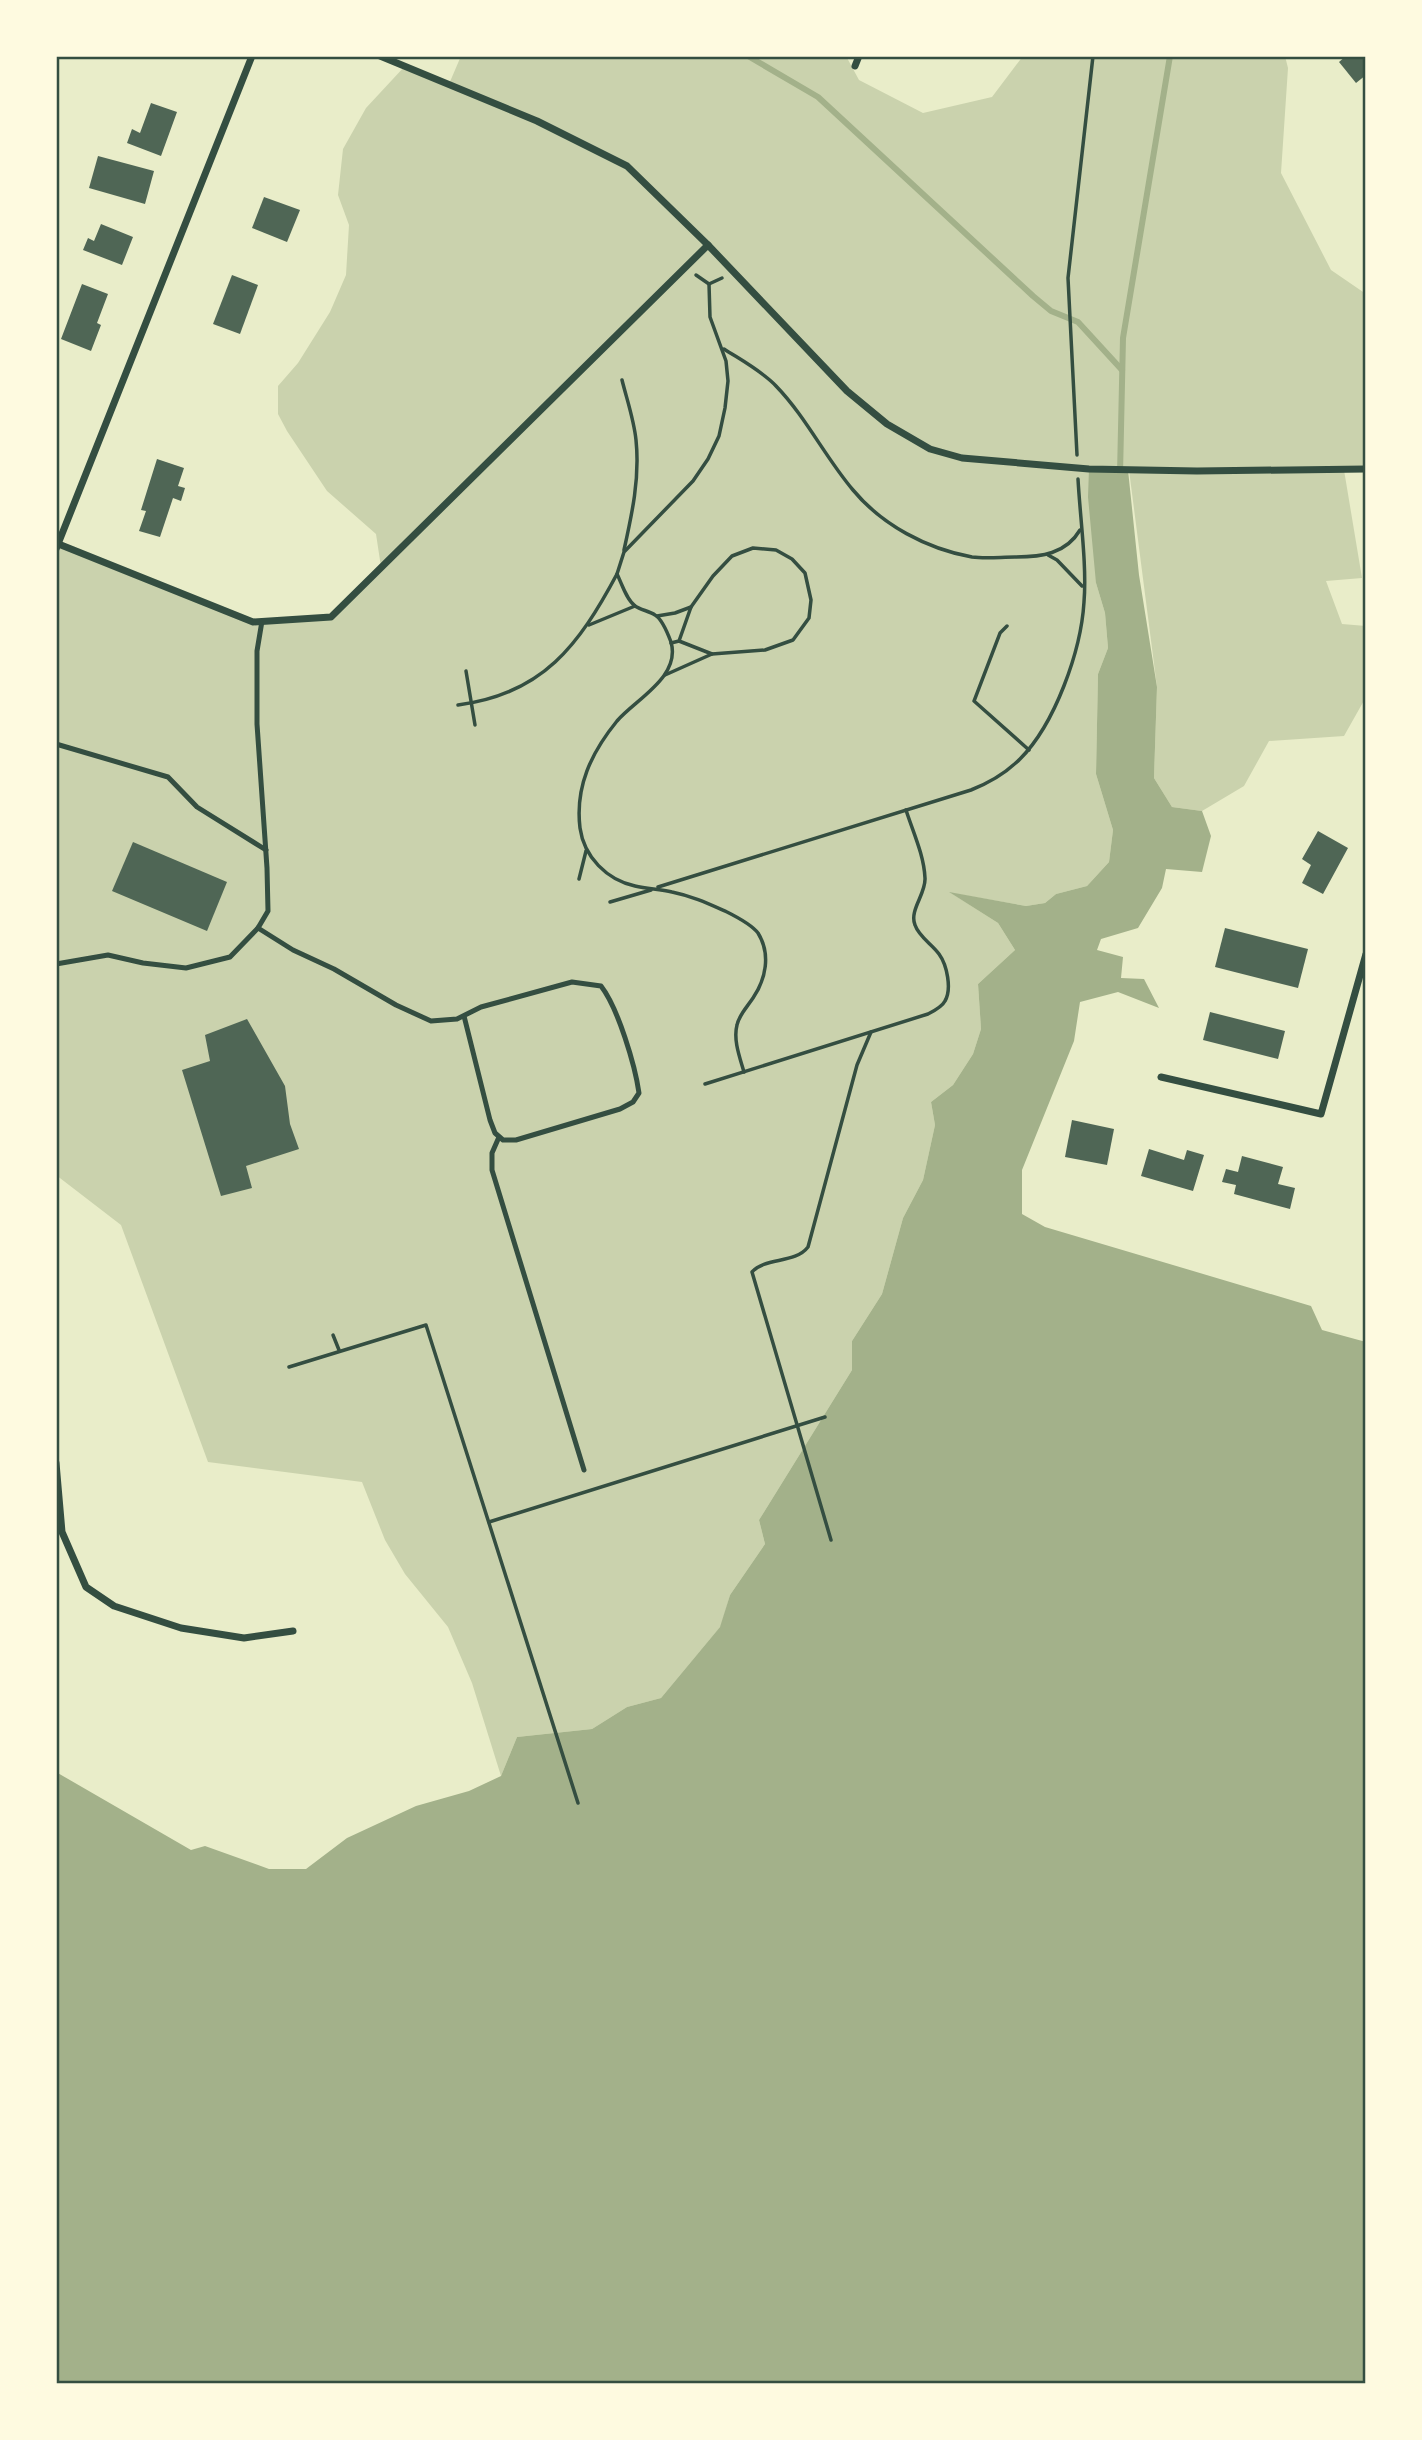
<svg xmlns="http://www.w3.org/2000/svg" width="1422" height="2440" font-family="'Source Serif 4',serif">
<rect width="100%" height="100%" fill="#e9edc9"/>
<path fill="#cad2ad" d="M461,56h385l13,24 64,33 69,-16 31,-41h262l3,12 -7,105 50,97 35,24v175l-22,1 18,108 -36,3 16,43 24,2v71l-22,39 -75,5 -25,45 -42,25 -30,-4 -18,-29 3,-91 -28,-217 -33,113 9,30 3,35 -10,26 -2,100 17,56 -4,32 -22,24 -31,8 -11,9 -19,3 -75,-13 47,30 17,27 -37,34 3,45 -8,25 -20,31 -22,17 4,23 -12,55 -20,38 -21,76 -30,47v29l-93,150 6,24 -35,51 -9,31 -60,72 -34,9 -35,22 -75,8 -16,39 -29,-93 -24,-56 -43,-53 -20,-34 -23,-58 -154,-20 -87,-237 -65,-50v-626l2,-5 195,78 77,-5 51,-50 -5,-33 -49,-43 -40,-60 -9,-17v-28l20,-23 32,-51 16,-37 3,-50 -11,-30 5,-46 23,-41 39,-42 44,18z"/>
<path fill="#a3b18a" d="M1089,469l39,1 11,105 18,112 -3,91 18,29 30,4 9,25 -9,36 -36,-3 -4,19 -24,40 -37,11 -4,11 26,7 -2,21 23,1 15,29 -41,-16 -38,10 -6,39 -52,129v44l23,13 266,79 11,24 44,12v1042h-1310v-612l135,78 14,-4 64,23h37l41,-31 69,-32 53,-15 32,-15 16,-39 75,-8 35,-22 34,-9 59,-71 10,-32 35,-51 -6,-24 93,-150v-29l30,-47 21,-76 20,-38 12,-55 -4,-23 22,-17 20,-31 8,-25 -3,-45 37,-34 -17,-27 -49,-31 77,14 19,-3 11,-9 31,-8 22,-24 4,-32 -17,-56 2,-100 10,-26 -3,-35 -9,-30 -8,-86z"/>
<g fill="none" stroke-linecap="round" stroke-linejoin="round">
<g stroke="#a3b18a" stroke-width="6">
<path d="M748,56l70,41 215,199 18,15 27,11 44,48"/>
<path d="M1120,474l3,-136 47,-282"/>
</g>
</g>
<g fill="#4f6655">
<path d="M1346,56h20v19l-10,8 -17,-21z"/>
<path d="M151,103l26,9 -16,44 -34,-13 5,-14 8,4z"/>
<path d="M98,156l56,15 -9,33 -56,-16z"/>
<path d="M264,197l36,13 -13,32 -35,-14z"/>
<path d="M101,224l32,13 -11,28 -39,-15 5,-12 6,3z"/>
<path d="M232,275l26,10 -18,49 -27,-10z"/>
<path d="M82,284l26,10 -11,29 4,2 -10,26 -30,-12z"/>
<path d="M157,459l27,9 -6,18 7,2 -4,13 -8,-3 -13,39 -21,-6 7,-20 -5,-1z"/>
<path d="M1318,831l30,17 -25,46 -21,-11 9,-18 -9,-6z"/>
<path d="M133,842l94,40 -20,49 -95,-40z"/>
<path d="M1225,928l83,21 -10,39 -83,-21z"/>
<path d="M1210,1012l75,19 -7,28 -75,-19z"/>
<path d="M247,1019l38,67 5,38 9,25 -53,17 6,22 -31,8 -39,-126 28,-9 -5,-26z"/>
<path d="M1072,1120l42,9 -7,36 -42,-8z"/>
<path d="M1149,1149l35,11 3,-10 17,5 -11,36 -52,-15z"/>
<path d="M1242,1156l41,11 -5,17 17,4 -5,21 -56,-15 2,-9 -14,-3 4,-13 12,3z"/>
</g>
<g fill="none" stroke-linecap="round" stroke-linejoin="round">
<g stroke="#344e41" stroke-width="3.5">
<path d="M696,275l13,9 13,-6"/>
<path d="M709,284l1,33 16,44 2,20 -3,27 -6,28 -11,23 -15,22 -69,71 -7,22c5,10 9,25 18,32 6,4 14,5 20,9 7,4 13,19 16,27 10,35 -35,57 -54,79 -26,32 -42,66 -37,107 4,29 27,52 55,58 13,3 25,3 37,6 20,4 37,12 55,20 10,5 24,12 31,21 13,21 8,46 -5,65 -6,9 -14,17 -16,27 -4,15 3,33 7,47"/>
<path d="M724,349c17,11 38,22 52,37 30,31 49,71 77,104 29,35 74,59 119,67 14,2 29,0 43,0 26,0 51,-3 65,-27"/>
<path d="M622,380c5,20 12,40 14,60 4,38 -4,74 -12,110"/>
<path d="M1077,455l-9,-177 25,-222"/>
<path d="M1048,555l9,5 25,26"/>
<path d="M657,616l18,-3 16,-6"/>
<path d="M589,625l46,-19"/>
<path d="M1007,626l-7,7 -26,68 55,49"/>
<path d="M671,643l8,-2 12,-34 22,-31 19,-20 21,-8 23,2 16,9 13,14 6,27 -2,18 -16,22 -28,10 -53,4 -33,-13"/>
<path d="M466,671l9,54"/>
<path d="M665,675l47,-21"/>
<path d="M458,705c85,-11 121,-60 159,-131"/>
<path d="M579,879l7,-28"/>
<path d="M658,887l313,-97c18,-7 35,-17 49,-31 35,-35 61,-108 64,-157 3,-37 -4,-85 -6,-123"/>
<path d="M610,902l41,-12"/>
<path d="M705,1084l223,-70c6,-3 14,-7 17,-13 7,-12 2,-36 -6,-47 -7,-10 -20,-17 -24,-29 -6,-15 11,-31 10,-47 -1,-23 -12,-46 -19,-68"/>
<path d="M333,1335l6,15"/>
<path d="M289,1367l137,-42 152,478"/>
<path d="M489,1522l336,-105"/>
<path d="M831,1540l-79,-268c13,-15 43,-8 56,-25l49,-182 14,-33"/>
</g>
<g stroke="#344e41" stroke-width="5">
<path d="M56,744l112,33 29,30 69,43"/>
<path d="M258,928l35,22 41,19 62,36 35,16 26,-2 24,-12 91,-25 29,4c17,22 34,79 38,107l-6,9 -13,7 -104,31h-13l-8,-7 -5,-13 -26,-104"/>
<path d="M56,964l52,-9 35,8 43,5 44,-11 28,-29 10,-17 -1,-43 -10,-144v-73l5,-30"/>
<path d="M499,1137l-7,16v17l92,300"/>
</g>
<g stroke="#344e41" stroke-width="7">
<path d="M380,56l157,65 90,45 81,79 139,146 40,33 43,25 32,9 127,11 108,2 169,-2"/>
<path d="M855,66l4,-10"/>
<path d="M56,543l197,79 78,-5 377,-372"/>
<path d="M56,549l196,-493"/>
<path d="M1161,1077l160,37 45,-160"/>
<path d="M56,1463l6,69 24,55 28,19 67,22 63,10 49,-7"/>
</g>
</g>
<rect width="1422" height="2440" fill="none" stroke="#fefae0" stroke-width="116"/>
<rect x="58" y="58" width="1306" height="2324" fill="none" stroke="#344e41" stroke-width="2.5"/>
</svg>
